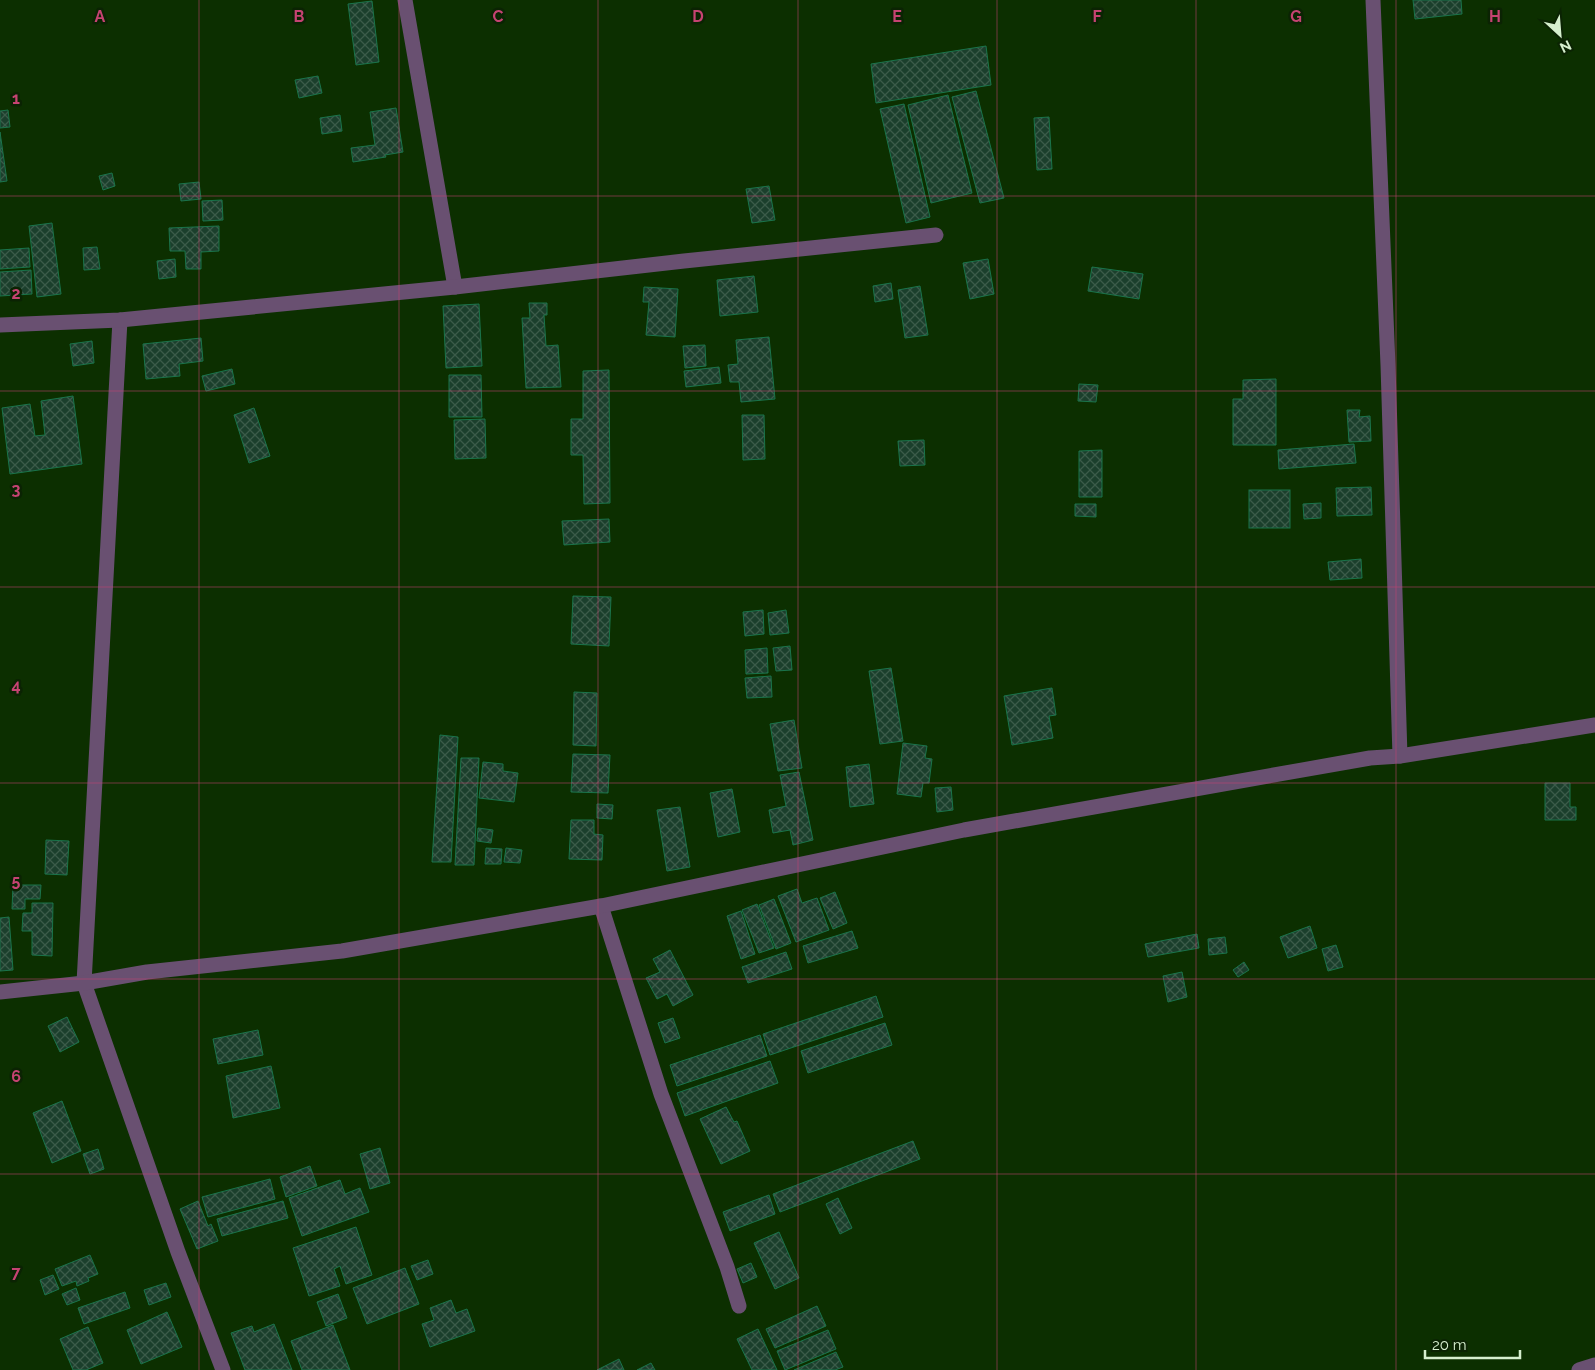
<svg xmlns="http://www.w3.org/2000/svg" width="1595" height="1370" font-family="Raleway,sans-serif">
<defs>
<pattern id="building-cross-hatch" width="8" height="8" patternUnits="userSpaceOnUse" patternTransform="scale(1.25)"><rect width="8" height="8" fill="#1b3f2c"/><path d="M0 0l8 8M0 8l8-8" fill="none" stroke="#3b5b49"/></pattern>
</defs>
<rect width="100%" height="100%" fill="#0c2f00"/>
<g fill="url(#building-cross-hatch)" stroke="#1a744b">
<path d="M1413,0h48l1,14 -47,5z"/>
<path d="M372,1l7,61 -23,3 -8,-61z"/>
<path d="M986,46l5,39 -115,18 -5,-39z"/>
<path d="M318,76l4,17 -23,5 -4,-18z"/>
<path d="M976,91l28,107 -24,5 -28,-106z"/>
<path d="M948,95l24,98 -41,10 -23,-98z"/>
<path d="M904,104l26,113 -24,6 -26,-114z"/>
<path d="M396,108l7,44 -18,3 1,2 -33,5 -2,-14 24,-3 -5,-33z"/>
<path d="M8,110l2,17 -10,1v-17z"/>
<path d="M340,115l2,16 -20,3 -2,-16z"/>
<path d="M1049,117l3,52 -15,1 -3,-52z"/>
<path d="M0,132l7,49 -7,1z"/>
<path d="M112,173l3,13 -12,4 -4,-14z"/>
<path d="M199,182l2,17 -20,2 -2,-17z"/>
<path d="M769,186l6,34 -23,3 -6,-34z"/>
<path d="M222,200l1,20 -20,1 -1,-20z"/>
<path d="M52,223l9,71 -24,3 -8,-71z"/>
<path d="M219,226v25l-18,1v17h-15l-1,-18h-15l-1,-23z"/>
<path d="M97,247l3,22 -16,1 -1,-22z"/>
<path d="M29,248l1,19 -30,2v-19z"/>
<path d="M175,259l1,18 -17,2 -2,-18z"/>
<path d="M988,259l6,35 -24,5 -7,-36z"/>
<path d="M1092,267l51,7 -4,25 -51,-8z"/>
<path d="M31,270l1,24 -32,2v-24z"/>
<path d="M754,276l4,36 -38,4 -3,-36z"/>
<path d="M891,283l2,16 -18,3 -2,-16z"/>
<path d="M920,286l8,49 -23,3 -7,-48z"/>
<path d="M644,287l34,2 -3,48 -29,-2 3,-33h-6z"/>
<path d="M529,303h18v12h-3l2,31 12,-1 3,42 -35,1 -4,-70h8z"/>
<path d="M479,304l3,62 -36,2 -3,-62z"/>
<path d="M769,337l6,62 -34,3 -2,-20h-9l-2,-17 10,-1 -2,-24z"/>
<path d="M201,338l2,23 -24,3 1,12 -34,3 -3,-35z"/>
<path d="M92,341l2,22 -21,3 -3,-22z"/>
<path d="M705,345l1,21 -21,2 -2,-22z"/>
<path d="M719,367l2,16 -35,4 -2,-16z"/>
<path d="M232,369l3,15 -29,7 -4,-15z"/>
<path d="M609,370l1,133 -26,1 -1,-49h-12v-36h12v-48z"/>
<path d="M449,375h32l1,42h-33z"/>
<path d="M1276,379v66h-43v-46h10v-19z"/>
<path d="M1079,384l19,1 -2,17 -18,-1z"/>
<path d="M73,396l9,68 -72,10 -8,-66 28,-4 5,32 10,-1 -4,-34z"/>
<path d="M254,408l16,48 -21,7 -15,-48z"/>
<path d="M1347,410h13l-1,7 11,-1 1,25 -22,1z"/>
<path d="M742,415h22l1,44 -22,1z"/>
<path d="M485,419l1,39 -31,1 -1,-39z"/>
<path d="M924,440l1,25 -25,1 -2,-25z"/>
<path d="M1354,444l2,19 -77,6 -1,-19z"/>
<path d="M1102,450v47h-23v-46z"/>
<path d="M1371,487l1,28 -35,1 -1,-28z"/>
<rect x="1249" y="490" width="41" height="38"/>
<path d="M1321,503v15l-17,1 -1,-15z"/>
<path d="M1075,504h21v13l-21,-1z"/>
<path d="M609,519l1,23 -46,3 -2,-24z"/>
<path d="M1361,559l1,19 -32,2 -2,-18z"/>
<path d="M573,596l38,1 -2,49 -38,-2z"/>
<path d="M763,610l1,24 -19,2 -2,-24z"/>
<path d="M786,610l3,23 -19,2 -2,-22z"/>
<path d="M790,646l2,24 -16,1 -3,-23z"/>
<path d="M767,648l1,25 -22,1 -1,-24z"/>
<path d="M891,668l12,73 -23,3 -11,-73z"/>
<path d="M771,676l1,21 -25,1 -2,-20z"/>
<path d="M1052,688l4,27 -7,1 4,22 -41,7 -8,-49z"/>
<path d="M574,692l23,1 -1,53 -23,-1z"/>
<path d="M794,720l8,48 -24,3 -8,-47z"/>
<path d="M440,735l18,2 -7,125h-19z"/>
<path d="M903,743l24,3 -2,12 7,1 -3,24h-6l-2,14 -24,-3z"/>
<path d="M573,754l37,1 -2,38 -37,-1z"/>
<path d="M461,758h18l-5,107h-19z"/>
<path d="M483,762l20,2v7l15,2 -4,29 -35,-4z"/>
<path d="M869,764l5,40 -24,3 -4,-40z"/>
<path d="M799,772l14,68 -20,5 -3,-15 -17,3 -4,-23 17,-4 -6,-31z"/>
<path d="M1545,783h25v24h6v13h-31z"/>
<path d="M951,787l2,23 -16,2 -2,-24z"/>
<path d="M732,789l8,43 -22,5 -8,-44z"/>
<path d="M597,804l16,1 -1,14 -15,-1z"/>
<path d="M680,807l10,60 -23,4 -10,-61z"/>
<path d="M571,820h23v14l9,1 -1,25 -33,-1z"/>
<path d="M478,828l15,2 -2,13 -14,-2z"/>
<path d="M46,840l23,1 -2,34 -22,-1z"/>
<path d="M486,848l16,1 -1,15h-16z"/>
<path d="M506,848l16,2 -2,13 -16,-1z"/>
<path d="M13,885h28l-1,14h-15v10h-13z"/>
<path d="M797,889l5,14 15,-5 12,32 -33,12 -18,-46z"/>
<path d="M835,892l12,31 -14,6 -13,-31z"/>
<path d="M774,899l17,44 -15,6 -17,-44z"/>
<path d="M32,903h21l-1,53 -20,-1v-24h-10l1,-18h9z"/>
<path d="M757,904l17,44 -15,5 -17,-43z"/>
<path d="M741,911l14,43 -14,5 -14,-43z"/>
<path d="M9,917l4,53 -13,1v-53z"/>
<path d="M1310,926l7,22 -29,10 -8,-21z"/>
<path d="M852,931l6,17 -50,15 -5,-17z"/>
<path d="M1197,934l2,14 -51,9 -3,-13z"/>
<path d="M1225,937l2,16 -18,2 -1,-16z"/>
<path d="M1336,945l7,22 -15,4 -6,-22z"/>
<path d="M670,950l23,45 -20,11 -6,-12 -10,5 -11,-21 14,-6 -7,-13z"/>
<path d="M786,952l6,17 -44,14 -6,-16z"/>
<path d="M1244,962l5,8 -11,7 -5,-7z"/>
<path d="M1182,972l5,25 -19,5 -5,-26z"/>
<path d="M876,996l7,21 -113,38 -7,-21z"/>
<path d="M67,1017l12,25 -19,10 -12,-26z"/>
<path d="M673,1018l7,20 -15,5 -7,-20z"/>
<path d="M885,1023l7,22 -84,28 -7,-22z"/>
<path d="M258,1030l5,25 -45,9 -5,-25z"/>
<path d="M760,1035l7,21 -90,30 -7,-21z"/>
<path d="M770,1061l8,22 -93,33 -8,-23z"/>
<path d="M271,1066l9,42 -47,10 -7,-42z"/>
<path d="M62,1101l19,50 -29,12 -19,-50z"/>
<path d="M726,1107l8,15 3,-1 13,30 -29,13 -21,-45z"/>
<path d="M913,1141l7,18 -140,53 -7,-18z"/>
<path d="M380,1148l10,35 -20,6 -10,-35z"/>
<path d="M98,1149l6,20 -14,5 -7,-20z"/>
<path d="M310,1166l7,20 -31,11 -6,-20z"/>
<path d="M270,1179l5,20 -67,18 -6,-20z"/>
<path d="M340,1180l5,14 15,-6 9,24 -67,24 -13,-38z"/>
<path d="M769,1195l6,19 -45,17 -7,-19z"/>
<path d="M838,1198l14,30 -12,6 -14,-30z"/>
<path d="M198,1201l10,25 3,-2 7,17 -21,8 -17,-40z"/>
<path d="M283,1201l5,17 -66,18 -5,-17z"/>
<path d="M356,1227l16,48 -26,9 -6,-18 -6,3 6,17 -31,10 -16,-48z"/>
<path d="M779,1232l20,46 -24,11 -21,-46z"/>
<path d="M90,1255l8,19 -10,4 1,3 -12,5 -1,-5 -14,5 -7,-17z"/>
<path d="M428,1260l5,14 -16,6 -6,-14z"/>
<path d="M751,1263l6,14 -14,6 -6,-14z"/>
<path d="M405,1268l14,36 -52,20 -14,-36z"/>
<path d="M53,1275l6,14 -14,6 -5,-15z"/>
<path d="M166,1283l5,14 -22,8 -5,-15z"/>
<path d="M76,1288l4,12 -13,5 -5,-11z"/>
<path d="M125,1292l5,16 -46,16 -6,-16z"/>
<path d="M338,1294l9,24 -21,8 -9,-24z"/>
<path d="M451,1300l5,13 11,-4 8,22 -45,16 -8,-23 12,-4 -4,-12z"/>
<path d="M817,1306l9,20 -51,22 -9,-19z"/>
<path d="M167,1312l15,35 -41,17 -14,-34z"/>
<path d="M274,1324l18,46h-47l-14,-37 21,-7 2,6z"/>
<path d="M333,1325l17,45h-48l-11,-29z"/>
<path d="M88,1327l15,36 -17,7h-13l-13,-31z"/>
<path d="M758,1329l19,41h-25l-15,-31z"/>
<path d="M828,1330l8,19 -51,21 -8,-19z"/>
<path d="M836,1352l7,15 -8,3h-41z"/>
<path d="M619,1359l5,11h-27z"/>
<path d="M651,1363l4,7h-18z"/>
</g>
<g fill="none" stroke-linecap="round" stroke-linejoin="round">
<g stroke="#695071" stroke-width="15">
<path d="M405,0l50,287"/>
<path d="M1373,0l15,365 12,391"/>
<path d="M120,320l-36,663 94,269 45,118"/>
<path d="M0,325l120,-5 335,-33 229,-26 252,-26"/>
<path d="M601,906l60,188 66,173 12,39"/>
<path d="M0,992l84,-9 63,-11 195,-21 259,-45 363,-76 406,-72 30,-2 195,-31"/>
<path d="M1579,1370l16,-5"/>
</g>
</g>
<path fill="none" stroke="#c64372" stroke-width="1" stroke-opacity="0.55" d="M199,0v1370M399,0v1370M598,0v1370M798,0v1370M997,0v1370M1196,0v1370M1396,0v1370M0,196h1595M0,391h1595M0,587h1595M0,783h1595M0,979h1595M0,1174h1595"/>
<g font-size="16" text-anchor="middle" font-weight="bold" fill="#c64372" stroke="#0b2303" stroke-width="5" stroke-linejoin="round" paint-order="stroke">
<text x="100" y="22">A</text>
<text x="299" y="22">B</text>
<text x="498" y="22">C</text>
<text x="698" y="22">D</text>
<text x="897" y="22">E</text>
<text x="1097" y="22">F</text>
<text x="1296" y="22">G</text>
<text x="1495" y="22">H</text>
<text x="16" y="104">1</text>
<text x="16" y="299">2</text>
<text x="16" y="495">3</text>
<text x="16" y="691">4</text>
<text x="16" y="886">5</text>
<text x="16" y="1082">6</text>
<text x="16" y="1278">7</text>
</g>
<g transform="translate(1560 35) rotate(154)" stroke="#0b2303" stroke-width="4" paint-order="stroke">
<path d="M0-4L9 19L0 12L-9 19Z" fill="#d6efce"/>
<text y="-8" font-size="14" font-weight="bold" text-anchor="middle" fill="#d6efce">N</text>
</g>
<path d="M1425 1350v8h95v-8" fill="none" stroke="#d6efce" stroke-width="2.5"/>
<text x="1432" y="1350" font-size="15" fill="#d6efce" stroke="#0b2303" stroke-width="4" paint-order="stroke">20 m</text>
</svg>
